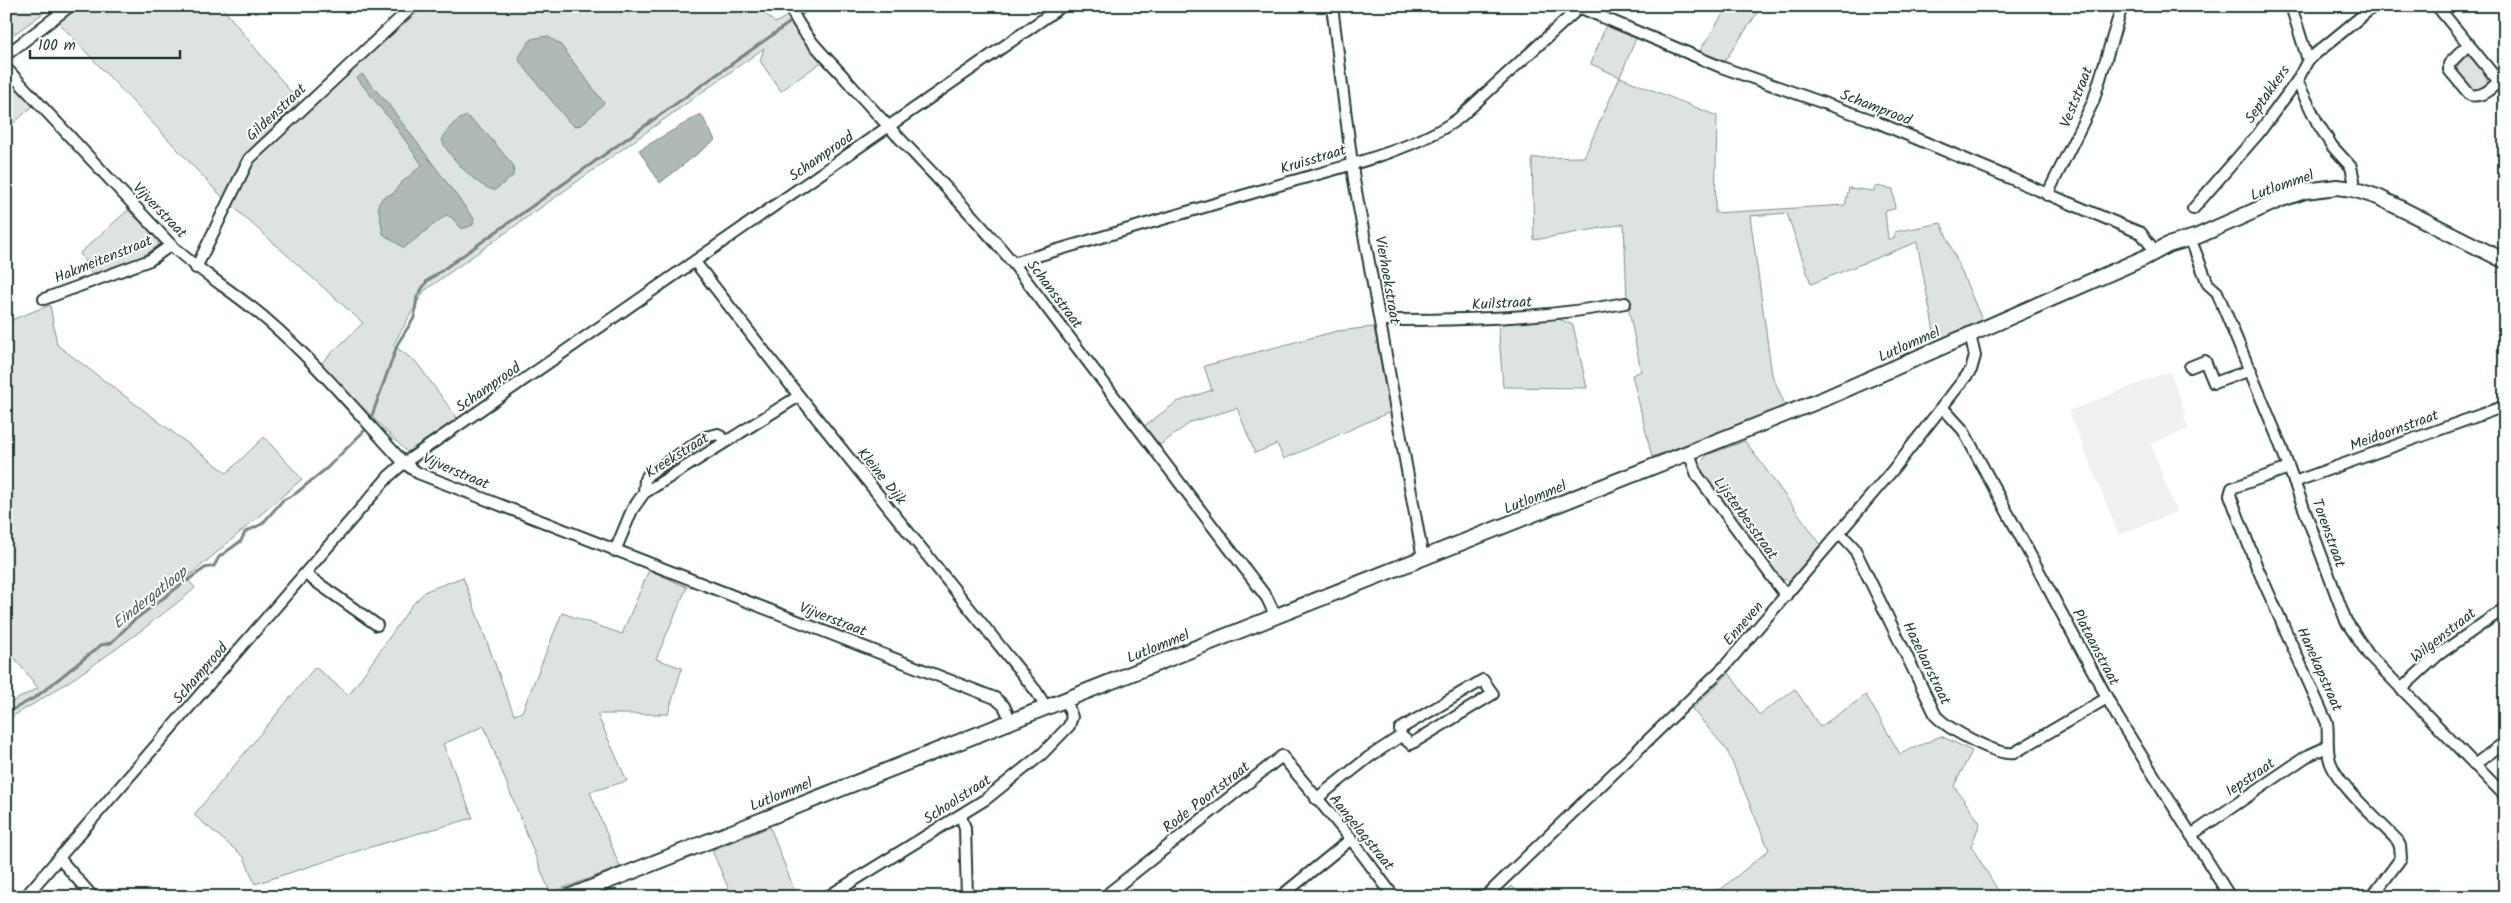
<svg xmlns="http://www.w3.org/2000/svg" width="2511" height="903" font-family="Kalam,sans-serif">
<rect width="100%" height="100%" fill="#fff"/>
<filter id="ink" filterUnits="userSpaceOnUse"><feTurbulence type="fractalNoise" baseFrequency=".02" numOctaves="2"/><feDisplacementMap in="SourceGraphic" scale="10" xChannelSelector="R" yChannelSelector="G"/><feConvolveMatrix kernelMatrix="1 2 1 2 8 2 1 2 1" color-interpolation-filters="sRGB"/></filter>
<g filter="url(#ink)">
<path fill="#eef1f0" d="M2170,371l16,44 -2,2 5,12 -38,15 25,68 -57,23 -50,-124z"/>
<g fill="#dee3e2" stroke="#7e908b">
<path d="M6,6h47l-47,34z"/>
<path d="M79,6h142l78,96 -58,58 -17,39 -166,-177z"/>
<path d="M424,6h333l18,17 14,-8 34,46 -42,30 -21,-30 4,-13 -340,243 -31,54 23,17 42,57 -51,33 -87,-88 43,-41 -133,-119 25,-46z"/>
<path d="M1728,6h34l-38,56 -25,-10z"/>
<path d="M1607,22l30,14 -17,41 97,39 -2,97 130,-8 4,-17 25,3 1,-5 18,3 2,20 -10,2 3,28 7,-1 -1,-6 47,-9 41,97 -46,22 -19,-100 -106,42 -24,-71 -37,3 22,159 14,32 -134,50 -20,-82 9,-4 -14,-71 -3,-76 -90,16 -2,-82 52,-1 36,-80 -29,-13z"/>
<path d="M2464,56l10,2 13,15v10l-4,5 -12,2 -14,-17v-11z"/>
<path d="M6,75l28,30 -28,25z"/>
<path d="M128,210l30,30 1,10c-19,13 -45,21 -68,23l-11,-20z"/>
<path d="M50,305l7,40 170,128 37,-36 38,42 -115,99 8,10 -8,7c-58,46 -117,89 -181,125v-15l32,-17 -32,-41v-325z"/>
<path d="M1559,319l14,6 14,63 -84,-1 -5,-64z"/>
<path d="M1374,327l16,85 -106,47 -7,-15 -22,9 -18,-45 -46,14 -31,23 -16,-19 33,-24 35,-12 -8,-24 133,-35z"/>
<path d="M1745,441l77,105 -29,35 -13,-2 -78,-106 -3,-7 8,-11z"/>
<path d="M649,570l38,17 -31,72 26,9 -14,46h-71l30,67 -37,11 30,75 -70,26 -66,-167 -41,18 30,74 -106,30 -112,36 -11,-27 -50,-42 121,-148 34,28 63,-90 14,-14 37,-14 51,138 8,-3 40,-99 60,21z"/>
<path d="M1729,673l30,42 36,-26 25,38 46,-32 34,59 41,-18 31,15 -18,35 26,37 -9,23 31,51h-356l75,-8 48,-39 -42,-100 -35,-41z"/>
<path d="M770,827l27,70h-65l-20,-47z"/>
<path d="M1512,886l10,11h-21z"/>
</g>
<g fill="#afbab7" stroke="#758883">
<path d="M547,36l13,8 44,59 -22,22 -7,1 -6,-4 -49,-60 -1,-5 12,-18z"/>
<path d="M362,74l27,31 85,114 -1,6 -11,4 -11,-12 -5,-2 -42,33 -21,-14 -5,-29 5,-8 10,-3 7,-10 22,-19 -33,-48 -3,-2 -29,-37z"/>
<path d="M701,114l14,26 -55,43 -21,-33z"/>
<path d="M467,116l19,17 28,33 -1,10 -18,14c-15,0 -49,-36 -53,-50 6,-12 12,-20 25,-24z"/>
</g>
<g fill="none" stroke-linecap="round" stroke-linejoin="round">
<g stroke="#758883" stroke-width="3">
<path d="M370,421l28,-78 16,-25 3,-21 10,-16 386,-275"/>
<path d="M6,713l30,-16 65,-52 10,-2 22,-22 45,-34 27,-19 9,-2 5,-9 22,-16 4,-9 17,-8 21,-24 12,-6 32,-26 38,-38"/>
</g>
<g stroke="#1f3d34" stroke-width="14">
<g id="minor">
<path d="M790,6c10,27 34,49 53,70 55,64 117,122 170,187l254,335 9,19"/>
<path d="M1332,6l22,174 69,378"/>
<path d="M1576,6l145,61 151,53 259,109 10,4 14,18"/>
<path d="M2291,6l17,54"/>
<path d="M2437,6l68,83"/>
<path d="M2469,44l-20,20v6l21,25c15,3 24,-10 35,-19"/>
<path d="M6,55l64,-49"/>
<path d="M6,68l165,177c30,28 65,48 96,75 50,43 92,95 137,143l14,10 577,225 9,8 7,15"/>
<path d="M2297,81l20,41 15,24 19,21 3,13 -1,9"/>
<path d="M2047,195l46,-93 29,-96"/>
<path d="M2193,209l65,-75 39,-53 11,-21 66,-54"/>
<path d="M2190,238l18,46 9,8 60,144 69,185 22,33 137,142"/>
<path d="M695,262l104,134 237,295 10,16"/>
<path d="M1013,263c91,-27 182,-53 273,-80 52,-15 130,-33 173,-65l120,-110"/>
<path d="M196,268l53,-109 164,-153"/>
<path d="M44,299l106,-39 21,-15"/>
<path d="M1380,320c83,0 163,-1 245,-17"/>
<path d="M2190,367l15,-6 9,22 37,-13"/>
<path d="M1942,407l21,23 155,288 112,179"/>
<path d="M1689,453l8,22 89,121"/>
<path d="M2289,468l-57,20 -2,7 27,72 70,156c2,13 -1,25 3,38 7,23 49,60 67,79l3,6 1,12 -29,39"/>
<path d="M2294,482l211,-76"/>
<path d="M644,493l1,-14 4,-5 56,-37 13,-3 8,7"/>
<path d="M1839,532l15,16 82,168c12,13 61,40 78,37l93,-55"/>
<path d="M615,551l17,-41 12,-17 155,-97"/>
<path d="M305,574l72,51"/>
<path d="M2401,689l37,-34 67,-47"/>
<path d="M2474,765l31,-23"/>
<path d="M1316,799l53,-42 32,-21 10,8 82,-50 -10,-14 -83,49 1,7"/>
<path d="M961,816l4,12 2,69"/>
<path d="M2191,835l116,-79 20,-9"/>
<path d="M59,858l34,39"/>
<path d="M25,897l364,-421 15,-13 658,-457"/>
<path d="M827,897l159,-98 56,-45 27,-28 3,-9 -6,-17"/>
<path d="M1114,897l-4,-5 172,-136 69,83 43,58"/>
<path d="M1280,897l71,-58"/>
<path d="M1485,897l240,-231 167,-195 79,-101 4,-14 -5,-21"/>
</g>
</g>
<g stroke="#1f3d34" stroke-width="18">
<path id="major" d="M568,897l1258,-499 318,-140 24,-13 30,-9 81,-36 26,-9 32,-4 16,2 25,8 127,64"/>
</g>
<use href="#minor" stroke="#fff" stroke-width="10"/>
<use href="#major" stroke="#fff" stroke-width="14"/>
</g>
</g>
<g text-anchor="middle" stroke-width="4" stroke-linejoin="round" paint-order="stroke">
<g font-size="15" fill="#1f3d34" stroke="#fff">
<text transform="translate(2267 94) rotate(-55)" y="5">Septakkers</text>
<text transform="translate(2076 97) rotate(-68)" y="5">Veststraat</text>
<text transform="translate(1876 107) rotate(21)" y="5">Schamprood</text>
<text transform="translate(276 112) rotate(-43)" y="5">Gildenstraat</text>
<text transform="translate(821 156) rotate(-35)" y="5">Schamprood</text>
<text transform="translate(1313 159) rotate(-17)" y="5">Kruisstraat</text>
<text transform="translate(2282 185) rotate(-19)" y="5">Lutlommel</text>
<text transform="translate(160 210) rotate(46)" y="5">Vijverstraat</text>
<text transform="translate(103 259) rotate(-22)" y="5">Hakmeitenstraat</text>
<text transform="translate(1388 280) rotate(80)" y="5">Vierhoekstraat</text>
<text transform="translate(1055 294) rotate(53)" y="5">Schansstraat</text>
<text transform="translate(1502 303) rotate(-3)" y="5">Kuilstraat</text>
<text transform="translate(1909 344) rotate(-24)" y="5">Lutlommel</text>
<text transform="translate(488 387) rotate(-35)" y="5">Schamprood</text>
<text transform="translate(2394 430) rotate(-20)" y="5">Meidoornstraat</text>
<text transform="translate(677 455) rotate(-32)" y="5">Kreekstraat</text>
<text transform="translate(456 471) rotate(23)" y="5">Vijverstraat</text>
<text transform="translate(882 476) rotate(51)" y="5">Kleine Dijk</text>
<text transform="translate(1535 497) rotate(-22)" y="5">Lutlommel</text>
<text transform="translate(1746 518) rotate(54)" y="5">Lijsterbesstraat</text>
<text transform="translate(2329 533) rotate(70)" y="5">Torenstraat</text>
<text transform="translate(833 619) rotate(21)" y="5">Vijverstraat</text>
<text transform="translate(1743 623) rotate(-49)" y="5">Enneven</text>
<text transform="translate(2443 635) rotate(-38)" y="5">Wilgenstraat</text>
<text transform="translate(1158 646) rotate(-22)" y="5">Lutlommel</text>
<text transform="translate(2096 647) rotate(62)" y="5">Plataanstraat</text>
<text transform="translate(1927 663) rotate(64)" y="5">Hazelaarstraat</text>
<text transform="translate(2320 669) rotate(66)" y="5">Hanekapstraat</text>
<text transform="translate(200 673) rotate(-49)" y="5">Schamprood</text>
<text transform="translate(2250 777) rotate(-34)" y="5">Iepstraat</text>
<text transform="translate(781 794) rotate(-22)" y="5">Lutlommel</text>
<text transform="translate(1206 797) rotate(-38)" y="5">Rode Poortstraat</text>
<text transform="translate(957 799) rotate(-33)" y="5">Schoolstraat</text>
<text transform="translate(1362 832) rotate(51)" y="5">Aangelagstraat</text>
</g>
<g font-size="16" font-style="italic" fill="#4a625b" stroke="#fff">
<text transform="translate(149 597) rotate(-38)" y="6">Eindergatloop</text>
</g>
</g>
<rect width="2511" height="903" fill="none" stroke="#fff" stroke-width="25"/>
<rect x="12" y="12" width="2486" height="878" fill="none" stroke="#1f3d34" stroke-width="2" filter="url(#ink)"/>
<path d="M30 50v8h150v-8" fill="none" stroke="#1f3d34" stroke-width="2.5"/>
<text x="38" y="50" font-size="15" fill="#1f3d34" stroke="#ffffff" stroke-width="4" paint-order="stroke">100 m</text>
</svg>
